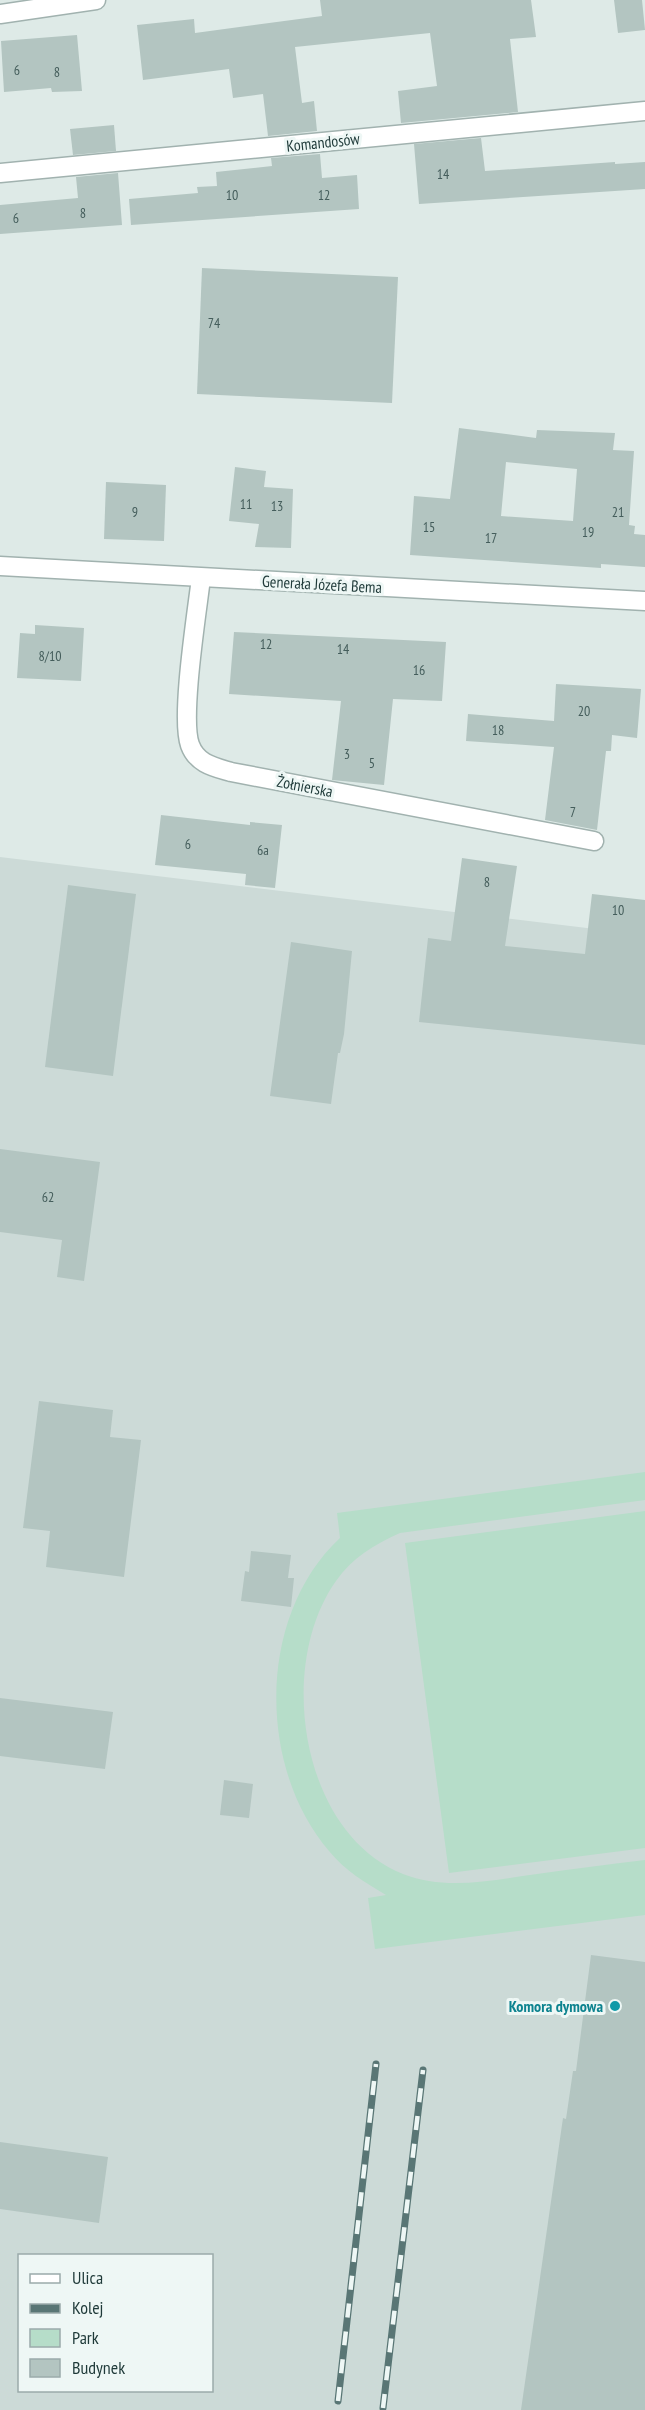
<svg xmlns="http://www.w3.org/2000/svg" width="645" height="2410" font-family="'PT Sans Narrow',sans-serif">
<rect width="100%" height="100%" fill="#deeae7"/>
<path fill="#ccdad7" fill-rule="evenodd" d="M0,857l645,78v1475h-645zM20,2256h192v134h-192z"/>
<g fill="#b6ddc9">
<path d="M645,1472v28l-245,33c-25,11 -48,25 -64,48 -60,84 -36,252 67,293 43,17 89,6 134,0 36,-5 72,-10 108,-14v55l-270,34 -7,-51 18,-3c-21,-13 -41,-24 -57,-44 -72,-84 -72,-236 11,-313l-3,-25z"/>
<path d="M645,1511v337l-196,25 -44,-330z"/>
</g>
<g fill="#b3c5c1" fill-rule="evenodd">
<path d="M320,0h211l5,37 -26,2 8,73 -117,11 -3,-32 39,-5 -7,-53 -135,14 7,56 12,-2 3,30 -49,5 -5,-42 -30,4 -4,-29 -86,11 -6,-55 57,-6 1,14 127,-17z"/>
<path d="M614,0h28l3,30 -27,3z"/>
<path d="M77,35l5,56 -30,1 -1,-4 -47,4 -3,-51z"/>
<path d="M114,125l2,26 -43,4 -3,-26z"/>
<path d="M481,138l4,33 130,-9v2l30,-2v27l-226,15 -5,-60z"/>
<path d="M320,154l2,24 35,-3 2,34 -228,16 -2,-26 69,-6 -1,-6 20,-1 -1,-14 56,-6 -1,-8z"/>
<path d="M118,173l4,52 -122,9v-29l78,-7 -2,-21z"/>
<path d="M202,268l196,9 -6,126 -195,-9z"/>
<path d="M459,428l77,10 1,-8 78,3 -2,17 21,1 -5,74 6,1 -1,8 11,1v32l-44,-3v4l-191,-13 4,-59 36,3zM506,462l71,7 -4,52 -72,-5z"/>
<path d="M235,467l31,4 -2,16 29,2 -2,59 -36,-1 4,-23 -30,-3z"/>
<path d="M106,482l60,3 -2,56 -60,-2z"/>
<path d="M35,625l49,3 -3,53 -64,-3 3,-45 15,1z"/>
<path d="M234,632l212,10 -4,59 -49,-2 -9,86 -52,-5 9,-79 -112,-7z"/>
<path d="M556,684l85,5 -4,49 -25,-3 -1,16h-5l-9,79 -52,-10 9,-73 -88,-6 2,-27 86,7z"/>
<path d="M161,815l89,10v-3l32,3 -7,63 -30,-3 1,-11 -91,-9z"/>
<path d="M462,858l55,8 -12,80 80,8 7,-60 53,6v145l-226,-23 9,-84 23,3z"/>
<path d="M68,885l68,9 -23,182 -68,-9z"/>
<path d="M291,942l61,9 -8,83 -4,19h-2l-7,51 -61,-8z"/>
<path d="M0,1149l100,13 -16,119 -27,-4 5,-37 -62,-8z"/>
<path d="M39,1401l74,9 -3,27 31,3 -17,137 -78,-10 4,-36 -27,-3z"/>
<path d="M251,1551l40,4 -3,23h6l-3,29 -50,-6 4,-30 4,1z"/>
<path d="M0,1698l113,14 -8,57 -105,-13z"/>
<path d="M224,1780l29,4 -4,34 -29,-3z"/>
<path d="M591,1955l54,7v448h-124l42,-292 3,1 7,-48h3z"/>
<path d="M0,2142l108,15 -9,66 -99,-14z"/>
</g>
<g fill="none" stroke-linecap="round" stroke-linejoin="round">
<g stroke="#a1b2af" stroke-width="21">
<g id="minor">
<path d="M0,14l96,-14"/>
<path d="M0,173l645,-62"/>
<path d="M0,566l645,35"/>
<path d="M201,578c-4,34 -21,140 -11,167 7,19 24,22 41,27l363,69"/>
</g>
</g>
<use href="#minor" stroke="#fff" stroke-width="18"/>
<g stroke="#597675" stroke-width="7">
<g id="rail">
<path d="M338,2401l38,-337"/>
<path d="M383,2408l40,-338"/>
</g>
</g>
<use href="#rail" stroke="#eef7f5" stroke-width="4.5" stroke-dasharray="14" stroke-linecap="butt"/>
</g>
<circle fill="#0f9aa8" stroke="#eef7f5" stroke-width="2" cx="615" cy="2006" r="6"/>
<g text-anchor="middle" stroke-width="6" stroke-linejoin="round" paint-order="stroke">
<g font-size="14" fill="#445d5b">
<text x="17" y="75">6</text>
<text x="57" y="77">8</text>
<text x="443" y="179">14</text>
<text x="232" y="200">10</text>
<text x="324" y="200">12</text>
<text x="83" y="218">8</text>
<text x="16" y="223">6</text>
<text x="214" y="328">74</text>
<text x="246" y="509">11</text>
<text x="277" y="511">13</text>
<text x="135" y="517">9</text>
<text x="618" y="517">21</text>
<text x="429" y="532">15</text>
<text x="588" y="537">19</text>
<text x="491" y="543">17</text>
<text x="266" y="649">12</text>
<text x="343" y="654">14</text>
<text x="50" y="661">8/10</text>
<text x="419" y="675">16</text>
<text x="584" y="716">20</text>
<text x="498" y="735">18</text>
<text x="347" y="759">3</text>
<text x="372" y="768">5</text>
<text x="573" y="817">7</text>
<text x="188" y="849">6</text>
<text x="263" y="855">6a</text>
<text x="487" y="887">8</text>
<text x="618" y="915">10</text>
<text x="48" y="1202">62</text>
</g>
<g font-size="16" fill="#1f3a39" stroke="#eef7f5">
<text transform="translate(323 142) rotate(-6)" y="6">Komandosów</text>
<text transform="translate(322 584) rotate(3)" y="6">Generała Józefa Bema</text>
<text transform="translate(305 786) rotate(11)" y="6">Żołnierska</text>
</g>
<g font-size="16" font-weight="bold" fill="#0d838f" stroke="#eef7f5" text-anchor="end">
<text x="603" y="2012">Komora dymowa</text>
</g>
</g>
<rect x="18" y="2254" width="195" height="138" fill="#eef7f5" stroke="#9babaa" stroke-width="1.5"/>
<rect x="30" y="2274" width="30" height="9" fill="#ffffff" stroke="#9babaa" stroke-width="1.5"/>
<text x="72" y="2284" font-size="18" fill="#1f3a39">Ulica</text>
<rect x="30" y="2304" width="30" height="9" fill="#597675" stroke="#9babaa" stroke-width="1.5"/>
<text x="72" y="2314" font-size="18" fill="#1f3a39">Kolej</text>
<rect x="30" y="2329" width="30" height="18" fill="#b6ddc9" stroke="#9babaa" stroke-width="1.5"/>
<text x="72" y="2344" font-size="18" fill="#1f3a39">Park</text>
<rect x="30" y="2359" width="30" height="18" fill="#b3c5c1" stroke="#9babaa" stroke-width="1.5"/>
<text x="72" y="2374" font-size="18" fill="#1f3a39">Budynek</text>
</svg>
